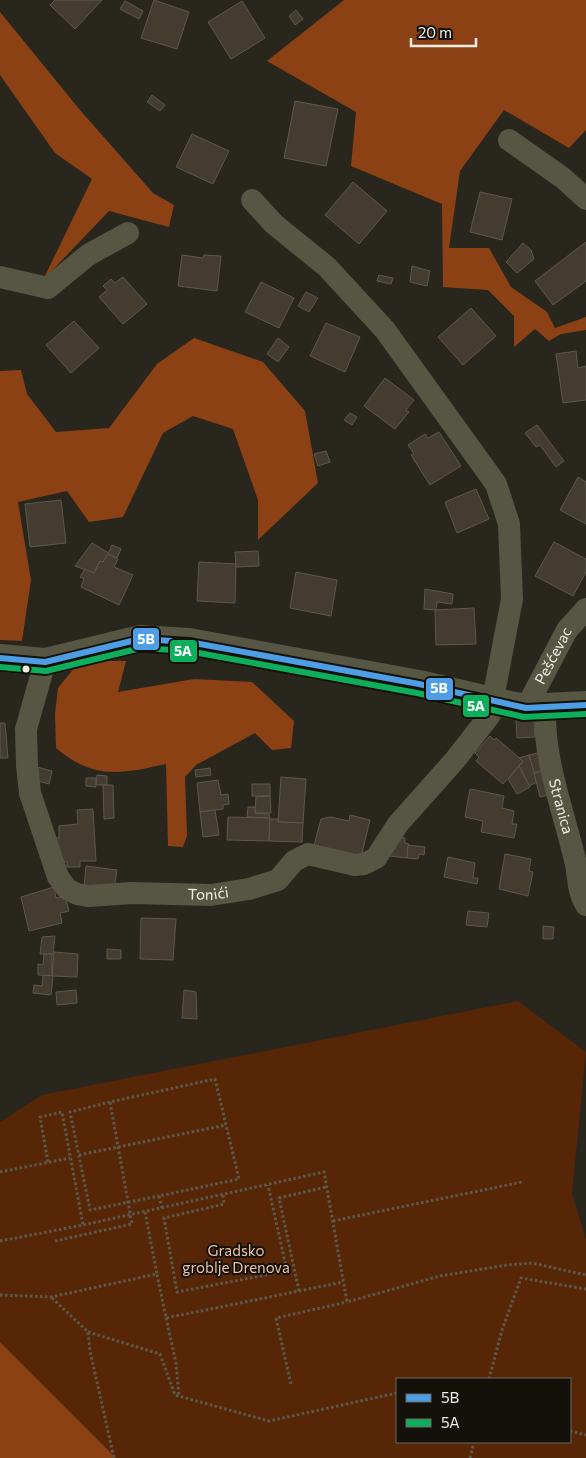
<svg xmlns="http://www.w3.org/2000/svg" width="586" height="1458" font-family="Commissioner,sans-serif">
<rect width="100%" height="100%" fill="#29261d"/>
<path fill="#572607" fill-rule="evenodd" d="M518,1001l68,51 -14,141 14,47v218h-470l-116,-116v-220l42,-27zM397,1379h173v63h-173z"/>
<g fill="#8c4114">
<path d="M344,0h242v130l-17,18 -65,-38 -44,61 -11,77h40l22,39 36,25 8,16 31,-11v13l-25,4 -12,7 -14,-12 -21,18v-31l-26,-26 -45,-3 -1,-83 -91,-38 5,-54 -89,-51z"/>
<path d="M0,12l80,98 73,83 21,12 -5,22 -60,-16 -66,69 49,-101 -37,-26 -55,-78z"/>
<path d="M194,338l69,24 42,49 13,72 -60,57v-40l-25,-71 -40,-13 -30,17 -40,84 -34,5 -22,-31 -49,11 13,78 -9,61 -22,-1v-269l21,-1 6,24 29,38 53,-4 48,-64z"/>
<path d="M80,661h46l-8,31 76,-13 58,3 42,39 -3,27 -19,2 -17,-17 -59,32 -11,12 2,59 -4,11 -15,-1 -2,-82c-45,10 -72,16 -110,-16l-1,-34 3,-26z"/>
<path d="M0,1342l116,116h-116z"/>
</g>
<g fill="#443c2f" stroke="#5c5850">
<path d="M55,0h47l-27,29 -25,-24z"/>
<path d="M154,0l35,12 -12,37 -36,-11z"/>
<path d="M125,1l18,10 -4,8 -19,-10z"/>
<path d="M242,1l23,37 -34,21 -23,-37z"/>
<path d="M296,10l7,9 -8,6 -6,-9z"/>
<path d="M152,95l13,10 -5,6 -13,-9z"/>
<path d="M295,101l43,8 -12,57 -42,-8z"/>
<path d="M192,134l37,17 -16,33 -37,-17z"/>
<path d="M353,182l34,29 -28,33 -34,-29z"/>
<path d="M480,192l32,7 -10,41 -32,-8z"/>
<path d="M586,242v39l-33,24 -18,-24z"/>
<path d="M523,243l8,7 3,9 -17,14 -11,-11z"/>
<path d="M182,255l21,3 1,-3 17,1 -4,35 -39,-5z"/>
<path d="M412,266l18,5 -3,15 -17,-4z"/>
<path d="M379,275l14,3 -2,6 -14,-3z"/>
<path d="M123,277l24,27 -24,20 -24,-27 8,-7 -4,-4 8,-7 4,4z"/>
<path d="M261,282l33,16 -15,30 -34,-16z"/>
<path d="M306,292l12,6 -9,14 -11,-6z"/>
<path d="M471,308l25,28 -33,29 -25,-28z"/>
<path d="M74,321l25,27 -28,25 -25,-28z"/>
<path d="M326,323l34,14 -15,35 -35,-16z"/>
<path d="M278,338l11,9 -11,15 -11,-8z"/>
<path d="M576,351l2,17 8,-2v34l-23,3 -7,-49z"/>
<path d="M385,378l29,22 -8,10 3,2 -14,17 -31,-23z"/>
<path d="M350,413l7,4 -5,8 -8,-5z"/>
<path d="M537,425l27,36 -8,6 -16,-22 -4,2 -11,-14z"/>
<path d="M439,432l22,34 -31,19 -19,-30 3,-1 -6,-9 17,-11 3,4z"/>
<path d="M326,451l4,11 -12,4 -4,-12z"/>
<path d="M578,477l8,5v42l-26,-14z"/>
<path d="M476,489l13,30 -32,14 -12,-31z"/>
<path d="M61,500l5,43 -36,4 -5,-43z"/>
<path d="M554,542l32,17v13l-13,24 -38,-20z"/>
<path d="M92,543l17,10 -6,9 -3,-1 -6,12 -19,-7z"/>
<path d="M112,545l9,4 -4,9 -9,-4z"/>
<path d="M258,551l1,15 -23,1 -1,-15z"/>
<path d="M108,554l10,5 -4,8 19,8 -14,30 -38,-18 3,-8 -4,-2 5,-8 9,4 6,-12 3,1z"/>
<path d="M199,562l37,2 -1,39 -38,-2z"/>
<path d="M296,572l41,8 -6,36 -41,-8z"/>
<path d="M425,589l28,5 -1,10 -15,-2 -1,8 -12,-1z"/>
<path d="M474,608l2,36 -40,1 -1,-35z"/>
<path d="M534,719l1,18 -18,1 -1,-18z"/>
<path d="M0,723h5l3,35h-8z"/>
<path d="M490,736l4,4 2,-2 27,23 -20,23 -27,-23 3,-4 -4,-4z"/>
<path d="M538,753l5,18 -9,2 -5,-18z"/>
<path d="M529,755l8,27 -8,4 -10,-20 4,-5 -4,-3z"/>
<path d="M519,766l11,21 -13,7 -9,-15z"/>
<path d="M37,767l15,4 -3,13 -15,-4z"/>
<path d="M210,768l1,7 -15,2 -1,-7z"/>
<path d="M543,771l5,24 -8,2 -6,-24z"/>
<path d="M97,775l10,1v9h-11z"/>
<path d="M281,777l25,2 -3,44 -25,-1z"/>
<path d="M86,778h10v9l-10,-1z"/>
<path d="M218,780l3,15 7,-1 1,10 -6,1v4l-23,3 -3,-29z"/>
<rect x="252" y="784" width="18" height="12"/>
<path d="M103,785h10l1,33 -10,1z"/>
<path d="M470,789l34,7 -2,12 12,3 -2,13h5l-3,14 -33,-6 2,-11 -18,-4z"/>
<path d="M270,796l1,17h-16l1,-16z"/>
<path d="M248,807h7v6l14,1 1,4 -23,-1z"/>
<path d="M93,809l3,52h-16v6h-13v-5h-10l-2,-24h4v-12l19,-2 -1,-14z"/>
<path d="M215,810l4,25 -16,2 -3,-25z"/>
<path d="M350,815l20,5 -10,41 -47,-12 8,-30 9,-2 19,4z"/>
<path d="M228,817l42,1 -1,23 -42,-1z"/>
<path d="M270,819h8v3l25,1 -1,19 -33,-1z"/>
<path d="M394,837l11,1v5l4,1 -2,14 -17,-2z"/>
<path d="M408,845l17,2 -1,8 -5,-1 -1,5 -11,-1z"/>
<path d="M505,854l26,5 -2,12 4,1 -5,24 -29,-7z"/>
<path d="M448,857l27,6 -2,15h5l-1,6 -33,-7z"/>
<path d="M86,866l31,4 -3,18 -30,-3z"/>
<path d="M54,887l2,11 9,-2 4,15 -9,2 2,10 -33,8 -8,-34z"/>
<path d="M468,911l21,2 -2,14 -21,-2z"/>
<path d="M141,918l35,1 -3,41 -33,-1z"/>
<path d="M543,926l11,1 -1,12h-10z"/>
<path d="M55,936l-2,18h-13l2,-17z"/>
<path d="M107,949l14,1v9h-14z"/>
<path d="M54,952l24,2 -1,23 -25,-1z"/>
<path d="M44,954h8v22l-14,-1v-11l5,1z"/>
<path d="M43,975l10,1 -2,19 -18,-2 1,-8 8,1z"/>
<path d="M76,990l1,13 -20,2 -1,-13z"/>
<path d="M184,990l12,2 1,27 -15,-1z"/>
</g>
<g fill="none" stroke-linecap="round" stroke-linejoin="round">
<g stroke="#5b5a4c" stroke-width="3" stroke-dasharray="2.5 2.5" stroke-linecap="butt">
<path d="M110,1102l-40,10 20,98 69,-14"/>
<path d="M79,1155l147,-30"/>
<path d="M48,1162l-8,-45 22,-5 21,113"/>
<path d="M0,1172l70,-14"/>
<path d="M223,1195l1,9 -60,14 13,74 110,-21 -19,-86"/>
<path d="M145,1212l12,62"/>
<path d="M333,1221l189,-39"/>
<path d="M0,1241l83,-16 241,-53 23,130 93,-26 67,-11 25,-2 54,12"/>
<path d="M55,1241l77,-17 -22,-122 105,-23 24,100 -80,17 3,12"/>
<path d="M299,1291l-20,-93 47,-11"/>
<path d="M0,1295l51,2 106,-23 9,44 177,-36"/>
<path d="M52,1298l36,34 2,19 24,107"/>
<path d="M166,1318l10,45 3,33"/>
<path d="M88,1332l72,22 15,41 94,26 128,-28"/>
<path d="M489,1379l13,-49 19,-52 65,11"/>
<path d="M291,1384l-15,-66 71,-16"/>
<path d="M570,1431l16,4"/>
<path d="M470,1458l4,-16"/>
</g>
<g stroke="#565642" stroke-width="22">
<path d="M509,140l54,38 23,21"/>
<path d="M0,277l48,11 40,-33 40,-22"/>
<path id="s1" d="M45,662l-19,67 1,36 3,28 28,84 9,12 10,5 11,2 44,-3 79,2 38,-6 29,-9 16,-19 14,-7 47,11 9,-1 12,-6 22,-34 57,-64 35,-45 22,-116 -3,-75 -13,-40 -111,-154 -58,-63 -53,-43 -22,-24"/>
<path id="s2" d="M545,706c-2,53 18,103 30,154 4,16 2,31 11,45"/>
<path id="s3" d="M526,708l41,-78 19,-21"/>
</g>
<path stroke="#565642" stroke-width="28" d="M0,658l45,4 95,-23 49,3 230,42 91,21 16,3 60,-3"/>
<g stroke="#13110a" stroke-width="10">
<path id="bus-1" d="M0,658l45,4 95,-23 49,3 230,42 107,24 60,-3"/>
</g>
<g stroke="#13110a" stroke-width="10">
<path id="bus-2" d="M0,667l46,4 95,-23 47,3 229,42 107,24 62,-3"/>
</g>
<use href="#bus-1" stroke="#4d9ee5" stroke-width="6"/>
<use href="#bus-2" stroke="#0daf5c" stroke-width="6"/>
</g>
<circle fill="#f1ede3" stroke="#13110a" stroke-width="2" cx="26" cy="669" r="4.5"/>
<g text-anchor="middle" stroke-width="4" stroke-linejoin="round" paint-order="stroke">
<g font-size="15" fill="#f1ede3" stroke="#13110a">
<text dy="5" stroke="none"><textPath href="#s3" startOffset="59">Pešćevac</textPath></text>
<text dy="5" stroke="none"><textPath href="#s2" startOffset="102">Stranica</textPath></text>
<text dy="5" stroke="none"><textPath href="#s1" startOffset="380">Tonići</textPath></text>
</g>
<g font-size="15" fill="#f0c0a9" stroke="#13110a">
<text x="236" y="1256">Gradsko<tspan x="236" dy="17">groblje Drenova</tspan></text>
</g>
</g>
<g stroke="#13110a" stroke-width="2">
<rect x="132" y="627" width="28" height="24" rx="5" fill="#4d9ee5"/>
<rect x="169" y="639" width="29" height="24" rx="5" fill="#0daf5c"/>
<rect x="425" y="677" width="29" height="24" rx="5" fill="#4d9ee5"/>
<rect x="462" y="694" width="28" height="24" rx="5" fill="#0daf5c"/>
</g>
<g font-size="14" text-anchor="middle" font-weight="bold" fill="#fff">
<text x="146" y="644">5B</text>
<text x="183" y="656">5A</text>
<text x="439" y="693">5B</text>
<text x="476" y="711">5A</text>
</g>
<rect x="396" y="1378" width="175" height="65" fill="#13110a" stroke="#6c6961"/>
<rect x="406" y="1394" width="25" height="8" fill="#4d9ee5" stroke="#6c6961"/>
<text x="441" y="1403" font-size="15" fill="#f1ede3">5B</text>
<rect x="406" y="1419" width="25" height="8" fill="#0daf5c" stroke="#6c6961"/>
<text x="441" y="1428" font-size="15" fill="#f1ede3">5A</text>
<path d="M411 38v8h65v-8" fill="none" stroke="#f1ede3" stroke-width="2.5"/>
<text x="418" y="38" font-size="15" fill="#f1ede3" stroke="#13110a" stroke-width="4" paint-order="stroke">20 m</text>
</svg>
